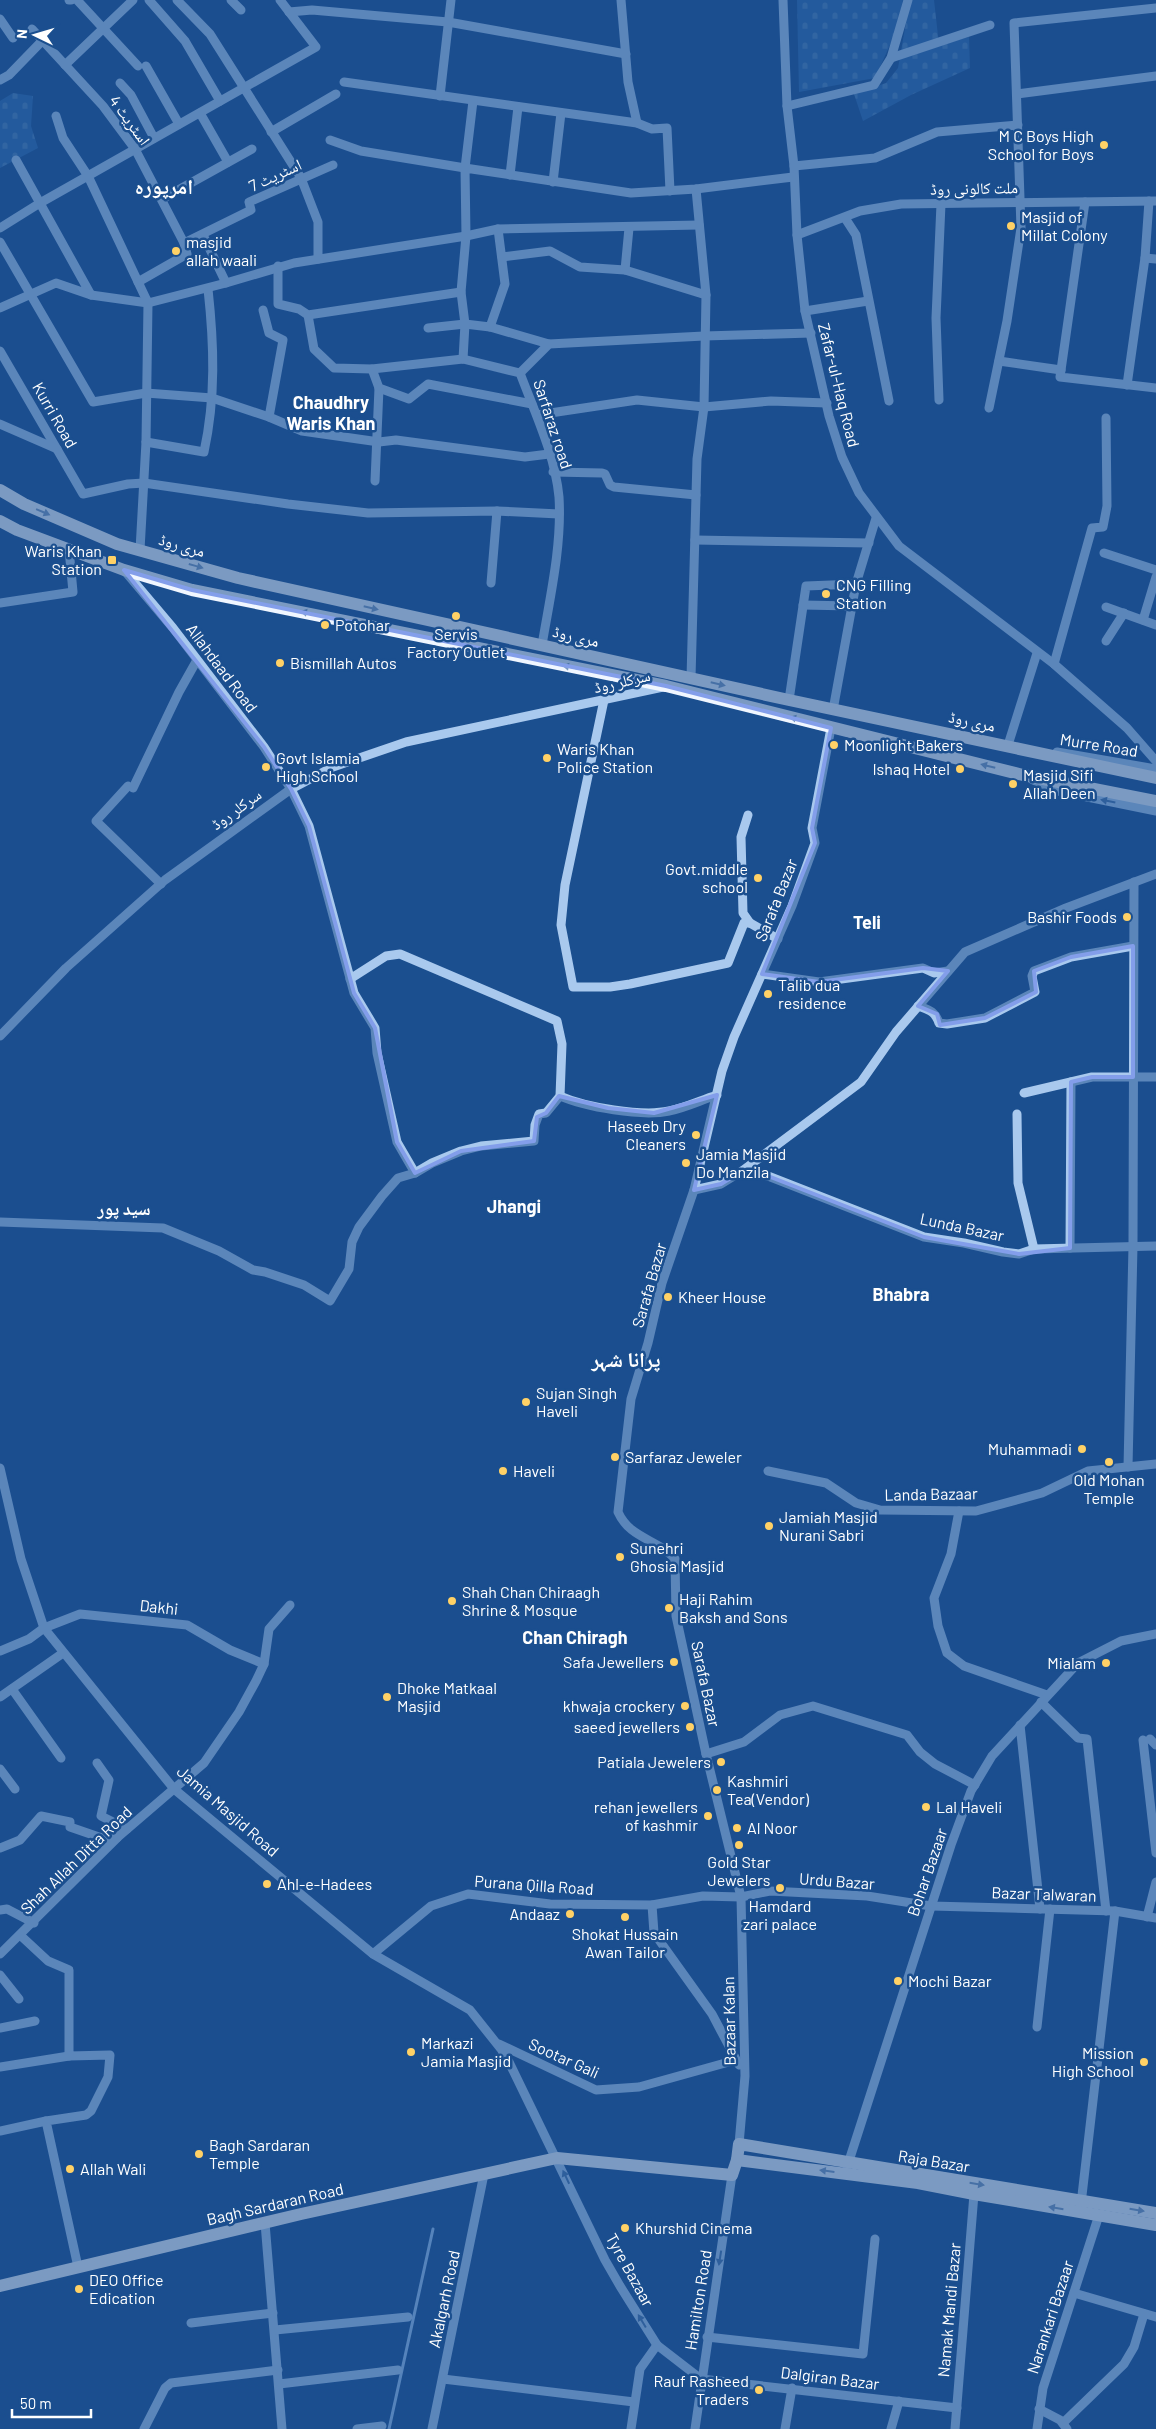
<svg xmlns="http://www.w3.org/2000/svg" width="1156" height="2429" font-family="Barlow,'Noto Naskh Arabic',sans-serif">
<defs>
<pattern id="cemetery-stones" width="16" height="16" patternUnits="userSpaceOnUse" patternTransform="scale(1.25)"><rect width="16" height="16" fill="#2e69ad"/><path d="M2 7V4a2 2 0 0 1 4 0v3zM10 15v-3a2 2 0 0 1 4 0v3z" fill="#4d80b9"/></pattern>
</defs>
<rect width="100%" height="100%" fill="#1b4f8f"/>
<g fill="url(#cemetery-stones)">
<path d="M797,0h106l-9,36 -19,42 -76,14z"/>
<path d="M910,0h24l5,45 30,-8 1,31 -59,27 -48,26 -9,-27 32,-11 12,-15z"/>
<path d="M13,93l20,3 -2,30 7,22 -38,20v-67z"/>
</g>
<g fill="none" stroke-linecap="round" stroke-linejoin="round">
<path stroke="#9cc4f0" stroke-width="3" d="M389,2429l44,-200"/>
<g stroke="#a9c9ee" stroke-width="9">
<path d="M69,0h2"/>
<path d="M77,0l61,66"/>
<path d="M149,0l36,41 35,60"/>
<path d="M177,0l33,34 91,144 17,44v37"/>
<path d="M231,0l10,10"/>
<path d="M621,0l7,82 9,41"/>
<path d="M783,0l4,106 7,60 3,69 8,76 24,105 13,41 17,36 40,53 155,118 73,64 29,33"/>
<path d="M289,12l23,-2 136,12 178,32"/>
<path d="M0,19l13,19"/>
<path d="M32,29l71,77 32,43 49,94 3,11 -49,28"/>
<path d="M891,58l99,-33"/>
<path d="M65,65l68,-65"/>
<path d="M146,66l33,58"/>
<path d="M0,80l9,-5 33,-34"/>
<path d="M344,82l293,41 15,6 15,-1 3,63"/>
<path d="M120,83l11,12 23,43"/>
<path d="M1017,94l139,-18"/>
<path d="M440,96l11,-96"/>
<path d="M787,106l87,-21 17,-27 17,-58"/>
<path d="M200,113l28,49"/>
<path d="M56,116l7,22 25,38 60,127 78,-20 68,-20 172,-27 32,-7 201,-4"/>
<path d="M271,132l65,-38"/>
<path d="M330,140l31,11 104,17 8,-67"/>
<path d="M16,160l75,135"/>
<path d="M794,166l81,-8 62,-26 81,-7"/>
<path d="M510,175l8,-68"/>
<path d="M553,182l8,-69"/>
<path d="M162,199l90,-50"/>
<path d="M1085,202l-25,175 96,11"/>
<path d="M845,218l11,17 33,166"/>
<path d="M0,228l40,-25 276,-156 -36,-47"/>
<path d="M203,235l23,48"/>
<path d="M797,235l63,-24 41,-7 255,-3"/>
<path d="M0,242l93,160 53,-9 66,5 57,19 33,14 77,11 17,-2 129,17 24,-3"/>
<path d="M184,243l67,-33 -2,-8 84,-37"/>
<path d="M502,257l48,-6 30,16 45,3 81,25"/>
<path d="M1145,258l11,1"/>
<path d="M278,266v38l21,5 9,6 153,-23"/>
<path d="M625,270l4,-42"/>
<path d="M0,308l56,-25 35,12 57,8 -2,139 -6,108"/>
<path d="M263,310l6,23 14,7 -14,77"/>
<path d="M805,311l63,-10"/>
<path d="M308,315l6,34 20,19 38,1 91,-10 57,14c15,40 35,82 39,124 3,49 -9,100 -17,148"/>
<path d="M490,327l15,-43 -7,-55"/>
<path d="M428,328l37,-4 25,3 59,17"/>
<path d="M0,351l83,143 45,-10 16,-1 144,21 80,9 129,-2 -6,72"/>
<path d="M463,359l2,-35 -4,-32 5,-56 -1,-68 166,25 65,-4 97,-12"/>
<path d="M999,361l62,9"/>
<path d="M372,369l7,19 30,11 19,-15 104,20"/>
<path d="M520,373l29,-29 155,-8 107,-3"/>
<path d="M1127,385l18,-127 4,-57"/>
<path d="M939,400l-3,-82 5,-114"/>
<path d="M989,408l18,-87 14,-93 -7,-205 142,-15"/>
<path d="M537,415l100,-15 67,7 67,-6 56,2"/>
<path d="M0,424l57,25"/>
<path d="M146,442l58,10c12,-55 10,-108 4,-163"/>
<path d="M553,472l49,1 3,1 5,11 4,2 82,8"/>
<path d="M375,481l4,-93"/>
<path d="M497,511l62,3"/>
<path d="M695,540l174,3"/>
<path d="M1104,553l52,17"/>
<path d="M124,570l49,58 91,119 27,42 18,37 45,167 21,35 2,25 20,89 18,31"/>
<path d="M0,603l73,-11 -4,-43"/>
<path d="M803,605l49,1"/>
<path d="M1106,607l50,18"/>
<path d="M1143,620l13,-43"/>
<path d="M1106,641l18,-28"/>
<path d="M1054,664l38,-136 11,-1 4,-21 -1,-88"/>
<path d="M691,678l6,-219 7,-52 2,-112 -10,-106"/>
<path d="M604,700l-39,185 -4,40 12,62h37l20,-3 98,-21 16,-40h6"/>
<path d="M789,700l17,-114 50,-2"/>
<path d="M833,710l23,-126 20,-66"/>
<path d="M1008,745l29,-92"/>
<path d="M1057,752l99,17"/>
<path d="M1033,780l25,11 98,20"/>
<path d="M128,786l-32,35 65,63"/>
<path d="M133,788l46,-96 18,-32"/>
<path d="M748,815l-7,22 2,76 7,10 28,16"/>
<path d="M762,974l57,8 104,-14 11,5 14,-2"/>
<path d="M918,1006c11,4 17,5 21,17l8,1 38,-6 50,-26 -3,-16 2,-5 37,-14 62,-11"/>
<path d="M0,1036l66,-68 99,-88 126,-91 42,-22 73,-25 257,-55"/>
<path d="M1024,1093l68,-16h64"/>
<path d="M560,1096c25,11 82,21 109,15 16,-3 32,-11 48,-16"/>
<path d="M1017,1114l1,69 16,66"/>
<path d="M742,1171l26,5 156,61 40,6 39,9 16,2 15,-5 122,-3"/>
<path d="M694,1190l27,-6 21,-13 119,-89 35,-50 69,-80 101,-44 90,-34"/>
<path d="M0,1222l163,6 56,23 34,19 12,2 39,13 26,16 19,-32 3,-27 7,-15 23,-31 16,-18 17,-5 17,-10 29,-12 20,-5 53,-5 1,-16 4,-11 7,-1 14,-17 2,-52 -5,-23 -157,-67 -14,2 -36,23"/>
<path d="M1070,1248l1,-166"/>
<path d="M1128,1467l5,-221 1,-364"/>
<path d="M0,1468l21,91 23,69 130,161 199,165 97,56 31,39 8,13 96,198 15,26 37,59 44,34"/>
<path d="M768,1471l58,12 30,20 24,7 96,1 66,-18 46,-22 68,-7"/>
<path d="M959,1511l-8,43 -17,44 4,28 9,27 17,13 83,29"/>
<path d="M0,1651l29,-12 15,-11 36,-14 107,11 43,25 34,14"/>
<path d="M12,1689l49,69"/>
<path d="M0,1697l63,-44"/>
<path d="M1041,1702l37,36 9,1 19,172"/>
<path d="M1020,1725l20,184"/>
<path d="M1150,1739l6,6"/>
<path d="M1143,1740l13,113"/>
<path d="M706,1754l38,-12 36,-27 33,-9 94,29 13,17 15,12 40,21"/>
<path d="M97,1763l12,17 -8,36 26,13"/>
<path d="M0,1769l15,20"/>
<path d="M0,1848l20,-8 21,-24 29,6v5l29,10 18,1"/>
<path d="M652,1905l2,28 58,81 27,51"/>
<path d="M0,1910l7,-1 27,14"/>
<path d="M1147,1917l9,-35"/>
<path d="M20,1935l28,26 21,9v86l41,-1 -2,22 -17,34 -5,4 -40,6 32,146"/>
<path d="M0,1954l119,-118 85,-73 35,-51 17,-31 8,-17 5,-35 21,-24"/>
<path d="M373,1954l58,-48 37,-12 82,10 102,1 51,-9 38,1 29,-6 97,5 64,10 184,5 41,7"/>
<path d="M0,1975l19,24"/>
<path d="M1037,2027l13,-118"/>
<path d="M0,2028l35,-7"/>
<path d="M499,2044l97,46 43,-3 97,-27"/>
<path d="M0,2067l69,-11"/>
<path d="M0,2131l46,-10"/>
<path d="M739,2144l6,-68 -4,-179 -35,-143 -30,-138 -1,-57c-17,-20 -45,-20 -57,-47l13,-113 17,-56 14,-60 32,-93 28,-119 12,-34 58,-131 23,-63 -3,-15 19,-100"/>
<path d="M847,2167l104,-322 20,-54 21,-35 86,-93 43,-22 35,-7"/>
<path d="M1081,2204l34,-293"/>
<path d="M265,2223l17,206"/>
<path d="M1074,2293l82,24"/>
<path d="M191,2323l82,-10"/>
<path d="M275,2330l133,-13"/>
<path d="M707,2337l156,17 12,-115"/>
<path d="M443,2379l191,23"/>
<path d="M701,2379l256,29"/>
<path d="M279,2384l119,-14"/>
<path d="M1039,2409l21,11 7,9"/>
<path d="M1063,2423l61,-59 10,-17 10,-33"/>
<path d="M144,2429l21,-41 6,-5 107,-13"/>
<path d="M357,2429l25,-3"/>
<path d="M432,2429l52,-255"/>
<path d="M631,2429l9,-60 17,-24"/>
<path d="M695,2429l37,-254"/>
<path d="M785,2429l7,-41"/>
<path d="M891,2429l8,-28"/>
<path d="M955,2429l19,-235"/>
<path d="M1037,2429l6,-41 56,-173"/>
</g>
<g stroke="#f0f6ff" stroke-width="12">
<path d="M0,490l24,14 93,40 121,34 551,122 367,78"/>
<path d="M0,521l17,9 107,40 68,20 474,96 357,89 133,26"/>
<path d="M737,2160l181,23 56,11 182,31"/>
<path d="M0,2286l301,-72 256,-56 175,17 5,-15 2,-16 417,69"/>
</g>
</g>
<defs><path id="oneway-solid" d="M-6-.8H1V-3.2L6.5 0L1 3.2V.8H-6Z" transform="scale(1.25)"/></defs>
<g fill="#7b9ac1">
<use href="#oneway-solid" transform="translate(43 512) rotate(23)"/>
<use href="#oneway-solid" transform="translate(196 566) rotate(16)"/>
<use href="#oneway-solid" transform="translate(371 608) rotate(13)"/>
<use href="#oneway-solid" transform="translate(308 613) rotate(-168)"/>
<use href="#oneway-solid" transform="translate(570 667) rotate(-169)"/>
<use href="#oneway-solid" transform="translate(718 684) rotate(13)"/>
<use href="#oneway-solid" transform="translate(797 719) rotate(-166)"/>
<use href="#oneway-solid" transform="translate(988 766) rotate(-166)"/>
<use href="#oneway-solid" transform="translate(827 2171) rotate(-173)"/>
<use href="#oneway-solid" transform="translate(977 2184) rotate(9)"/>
<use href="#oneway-solid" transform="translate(1056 2208) rotate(-171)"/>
<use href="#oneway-solid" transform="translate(1137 2210) rotate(9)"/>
</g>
<g fill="#4674ac">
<use href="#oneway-solid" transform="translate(1108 801) rotate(-169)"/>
<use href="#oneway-solid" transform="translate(566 2177) rotate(-115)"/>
<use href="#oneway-solid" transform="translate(720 2258) rotate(99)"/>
<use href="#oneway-solid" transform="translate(642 2321) rotate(-121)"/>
</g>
<path d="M0 0H1156V2429H0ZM124,570l68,20 474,96 165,42 -19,100 3,15 -53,131 57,8 104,-14 25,3 -30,35 19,8 3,11 45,-7 51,-26 -2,-21 37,-14 62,-11v131h-41l-21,5 -1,166 -51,6 -95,-17 -156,-61 -26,-5 -21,13 -27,6 23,-95 -63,18 -46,-5 -49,-12 -13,17 -9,4 -3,24 -73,10 -46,22 -18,-31 -22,-114 -21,-35 -45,-167 -18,-37 -27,-42z" fill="#1b4f8f" fill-opacity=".55" fill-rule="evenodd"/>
<path fill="none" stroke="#839eea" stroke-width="4" stroke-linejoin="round" d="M124,570l68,20 474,96 165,42 -19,100 3,15 -53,131 57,8 104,-14 25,3 -30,35 19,8 3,11 45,-7 51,-26 -2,-21 37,-14 62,-11v131h-41l-21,5 -1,166 -51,6 -95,-17 -156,-61 -26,-5 -21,13 -27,6 23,-95 -63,18 -46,-5 -49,-12 -13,17 -9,4 -3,24 -73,10 -46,22 -18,-31 -22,-114 -21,-35 -45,-167 -18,-37 -27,-42z"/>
<g fill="#ffd166" stroke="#1b4f8f" stroke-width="2">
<circle cx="1104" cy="145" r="5"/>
<circle cx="1011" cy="226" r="5"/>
<circle cx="176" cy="251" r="5"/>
<rect x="107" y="555" width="10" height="10" rx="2.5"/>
<circle cx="826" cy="594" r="5"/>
<circle cx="456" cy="616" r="5"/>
<circle cx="325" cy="625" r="5"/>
<circle cx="280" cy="663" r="5"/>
<circle cx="834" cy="745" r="5"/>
<circle cx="547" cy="758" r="5"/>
<circle cx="266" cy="767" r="5"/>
<circle cx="960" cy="769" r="5"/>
<circle cx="1013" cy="784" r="5"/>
<circle cx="758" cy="878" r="5"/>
<circle cx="1127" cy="917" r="5"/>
<circle cx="768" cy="994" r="5"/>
<circle cx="696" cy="1135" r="5"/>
<circle cx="686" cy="1163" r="5"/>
<circle cx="668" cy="1297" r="5"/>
<circle cx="526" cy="1402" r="5"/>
<circle cx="1082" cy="1449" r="5"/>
<circle cx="615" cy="1457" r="5"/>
<circle cx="1109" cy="1462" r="5"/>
<circle cx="503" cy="1471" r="5"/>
<circle cx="769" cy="1526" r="5"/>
<circle cx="620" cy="1557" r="5"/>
<circle cx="452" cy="1601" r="5"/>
<circle cx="669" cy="1608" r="5"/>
<circle cx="674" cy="1662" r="5"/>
<circle cx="1106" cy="1663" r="5"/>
<circle cx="387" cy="1697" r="5"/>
<circle cx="685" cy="1706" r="5"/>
<circle cx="690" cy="1727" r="5"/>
<circle cx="721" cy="1762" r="5"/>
<circle cx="717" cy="1790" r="5"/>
<circle cx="926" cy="1807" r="5"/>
<circle cx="708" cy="1816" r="5"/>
<circle cx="737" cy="1828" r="5"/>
<circle cx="739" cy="1845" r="5"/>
<circle cx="267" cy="1884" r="5"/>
<circle cx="780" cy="1888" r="5"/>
<circle cx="570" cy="1914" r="5"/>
<circle cx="625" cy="1917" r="5"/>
<circle cx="898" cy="1981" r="5"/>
<circle cx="411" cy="2052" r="5"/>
<circle cx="1144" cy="2062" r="5"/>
<circle cx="199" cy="2154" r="5"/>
<circle cx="70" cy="2169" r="5"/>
<circle cx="625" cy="2228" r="5"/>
<circle cx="79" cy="2289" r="5"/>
<circle cx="759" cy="2390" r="5"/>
</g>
<g text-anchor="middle" stroke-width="5" stroke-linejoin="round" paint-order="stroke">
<g font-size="16" fill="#fff" stroke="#1b4f8f">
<text transform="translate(130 120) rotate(54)" y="6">اسٹریٹ 4</text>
<text transform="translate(275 175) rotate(-25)" y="6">اسٹریٹ 7</text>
<text transform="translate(974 188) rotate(-1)" y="6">ملت کالونی روڈ</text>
<text transform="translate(839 385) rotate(76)" y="6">Zafar-ul-Haq Road</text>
<text transform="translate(55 415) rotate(60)" y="6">Kurri Road</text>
<text transform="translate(553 424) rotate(72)" y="6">Sarfaraz road</text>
<text transform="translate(182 545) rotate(16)" y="6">مری روڈ</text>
<text transform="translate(576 636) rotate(13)" y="6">مری روڈ</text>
<text transform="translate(222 668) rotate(53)" y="6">Allahdaad Road</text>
<text transform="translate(622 681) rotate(-13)" y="6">سرکلر روڈ</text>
<text transform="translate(972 721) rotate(12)" y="6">مری روڈ</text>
<text transform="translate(1099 745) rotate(9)" y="6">Murre Road</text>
<text transform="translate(236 809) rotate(-36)" y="6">سرکلر روڈ</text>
<text transform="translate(776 900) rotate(-68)" y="6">Sarafa Bazar</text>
<text transform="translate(962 1227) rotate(12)" y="6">Lunda Bazar</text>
<text transform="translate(649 1285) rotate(-74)" y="6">Sarafa Bazar</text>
<text transform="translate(931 1494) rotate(-1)" y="6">Landa Bazaar</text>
<text transform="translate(159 1607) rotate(6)" y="6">Dakhi</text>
<text transform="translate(706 1684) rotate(78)" y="6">Sarafa Bazar</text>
<text transform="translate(228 1811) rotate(41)" y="6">Jamia Masjid Road</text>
<text transform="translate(76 1860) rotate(-44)" y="6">Shah Allah Ditta Road</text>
<text transform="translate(927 1872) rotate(-71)" y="6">Bohar Bazaar</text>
<text transform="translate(837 1881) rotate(4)" y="6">Urdu Bazar</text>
<text transform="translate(534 1885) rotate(4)" y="6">Purana Qilla Road</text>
<text transform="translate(1044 1894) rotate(2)" y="6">Bazar Talwaran</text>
<text transform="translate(729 2021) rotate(-91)" y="6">Bazaar Kalan</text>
<text transform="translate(564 2058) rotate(24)" y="6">Sootar Gali</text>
<text transform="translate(934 2161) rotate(9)" y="6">Raja Bazar</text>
<text transform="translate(275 2204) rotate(-13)" y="6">Bagh Sardaran Road</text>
<text transform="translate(630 2270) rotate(61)" y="6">Tyre Bazaar</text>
<text transform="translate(444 2299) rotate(-78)" y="6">Akalgarh Road</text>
<text transform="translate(698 2300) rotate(-81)" y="6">Hamilton Road</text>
<text transform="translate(949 2310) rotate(-85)" y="6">Namak Mandi Bazar</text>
<text transform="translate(1050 2317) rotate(-72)" y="6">Narankari Bazaar</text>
<text transform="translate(830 2378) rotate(7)" y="6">Dalgiran Bazar</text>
</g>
<g font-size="16" fill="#fff" stroke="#1b4f8f" text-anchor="start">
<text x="1094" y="142" text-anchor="end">M C Boys High<tspan x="1094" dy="18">School for Boys</tspan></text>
<text x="1021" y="223">Masjid of<tspan x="1021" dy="18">Millat Colony</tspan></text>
<text x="186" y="248">masjid<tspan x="186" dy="18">allah waali</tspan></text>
<text x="102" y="557" text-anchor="end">Waris Khan<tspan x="102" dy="18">Station</tspan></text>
<text x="836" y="591">CNG Filling<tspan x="836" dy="18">Station</tspan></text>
<text x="335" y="631">Potohar</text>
<text x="456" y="640" text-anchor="middle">Servis<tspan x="456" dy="18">Factory Outlet</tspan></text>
<text x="290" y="669">Bismillah Autos</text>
<text x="844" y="751">Moonlight Bakers</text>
<text x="557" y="755">Waris Khan<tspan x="557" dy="18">Police Station</tspan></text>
<text x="276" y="764">Govt Islamia<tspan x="276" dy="18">High School</tspan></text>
<text x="950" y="775" text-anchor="end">Ishaq Hotel</text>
<text x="1023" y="781">Masjid Sifi<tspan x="1023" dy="18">Allah Deen</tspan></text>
<text x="748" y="875" text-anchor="end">Govt.middle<tspan x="748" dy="18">school</tspan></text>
<text x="1117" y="923" text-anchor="end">Bashir Foods</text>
<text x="778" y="991">Talib dua<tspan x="778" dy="18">residence</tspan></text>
<text x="686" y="1132" text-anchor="end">Haseeb Dry<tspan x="686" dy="18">Cleaners</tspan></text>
<text x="696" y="1160">Jamia Masjid<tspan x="696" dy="18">Do Manzila</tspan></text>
<text x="678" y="1303">Kheer House</text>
<text x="536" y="1399">Sujan Singh<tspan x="536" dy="18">Haveli</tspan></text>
<text x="1072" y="1455" text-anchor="end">Muhammadi</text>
<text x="625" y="1463">Sarfaraz Jeweler</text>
<text x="513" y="1477">Haveli</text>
<text x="1109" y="1486" text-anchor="middle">Old Mohan<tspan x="1109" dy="18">Temple</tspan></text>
<text x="779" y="1523">Jamiah Masjid<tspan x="779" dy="18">Nurani Sabri</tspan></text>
<text x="630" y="1554">Sunehri<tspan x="630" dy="18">Ghosia Masjid</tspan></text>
<text x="462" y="1598">Shah Chan Chiraagh<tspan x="462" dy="18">Shrine &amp; Mosque</tspan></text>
<text x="679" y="1605">Haji Rahim<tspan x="679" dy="18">Baksh and Sons</tspan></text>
<text x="664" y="1668" text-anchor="end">Safa Jewellers</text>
<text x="1096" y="1669" text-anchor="end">Mialam</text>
<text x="397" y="1694">Dhoke Matkaal<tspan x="397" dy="18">Masjid</tspan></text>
<text x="675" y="1712" text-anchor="end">khwaja crockery</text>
<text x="680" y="1733" text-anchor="end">saeed jewellers</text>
<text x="711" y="1768" text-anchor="end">Patiala Jewelers</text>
<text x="727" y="1787">Kashmiri<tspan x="727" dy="18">Tea(Vendor)</tspan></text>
<text x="698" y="1813" text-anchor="end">rehan jewellers<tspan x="698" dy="18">of kashmir</tspan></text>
<text x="936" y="1813">Lal Haveli</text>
<text x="747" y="1834">Al Noor</text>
<text x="739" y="1868" text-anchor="middle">Gold Star<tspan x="739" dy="18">Jewelers</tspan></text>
<text x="277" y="1890">Ahl-e-Hadees</text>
<text x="780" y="1912" text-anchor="middle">Hamdard<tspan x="780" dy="18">zari palace</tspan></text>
<text x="560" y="1920" text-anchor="end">Andaaz</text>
<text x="625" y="1940" text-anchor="middle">Shokat Hussain<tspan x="625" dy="18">Awan Tailor</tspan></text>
<text x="908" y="1987">Mochi Bazar</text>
<text x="421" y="2049">Markazi<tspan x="421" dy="18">Jamia Masjid</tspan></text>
<text x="1134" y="2059" text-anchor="end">Mission<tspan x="1134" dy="18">High School</tspan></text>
<text x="209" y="2151">Bagh Sardaran<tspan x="209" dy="18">Temple</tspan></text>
<text x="80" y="2175">Allah Wali</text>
<text x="635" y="2234">Khurshid Cinema</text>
<text x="89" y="2286">DEO Office<tspan x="89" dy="18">Edication</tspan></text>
<text x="749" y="2387" text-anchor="end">Rauf Rasheed<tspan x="749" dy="18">Traders</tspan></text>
</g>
<g font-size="18" font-weight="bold" fill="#fff" stroke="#1b4f8f">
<text x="331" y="409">Chaudhry<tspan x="331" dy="21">Waris Khan</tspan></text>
<text x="867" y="929">Teli</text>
<text x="514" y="1213">Jhangi</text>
<text x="124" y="1215">سید پور</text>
<text x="901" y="1301">Bhabra</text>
<text x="575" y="1644">Chan Chiragh</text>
</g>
<g font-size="21" font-weight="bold" fill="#fff" stroke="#1b4f8f">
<text x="164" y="194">امرپورہ</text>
<text x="626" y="1367">پرانا شہر</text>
</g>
</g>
<g transform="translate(35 35) rotate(275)" stroke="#1b4f8f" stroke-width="4" paint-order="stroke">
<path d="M0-4L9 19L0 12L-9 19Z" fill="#ffffff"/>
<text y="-8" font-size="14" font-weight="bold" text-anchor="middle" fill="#ffffff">N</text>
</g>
<path d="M12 2409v8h79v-8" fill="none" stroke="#ffffff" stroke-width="2.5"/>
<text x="20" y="2409" font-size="15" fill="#ffffff" stroke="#1b4f8f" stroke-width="4" paint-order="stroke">50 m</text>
</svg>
